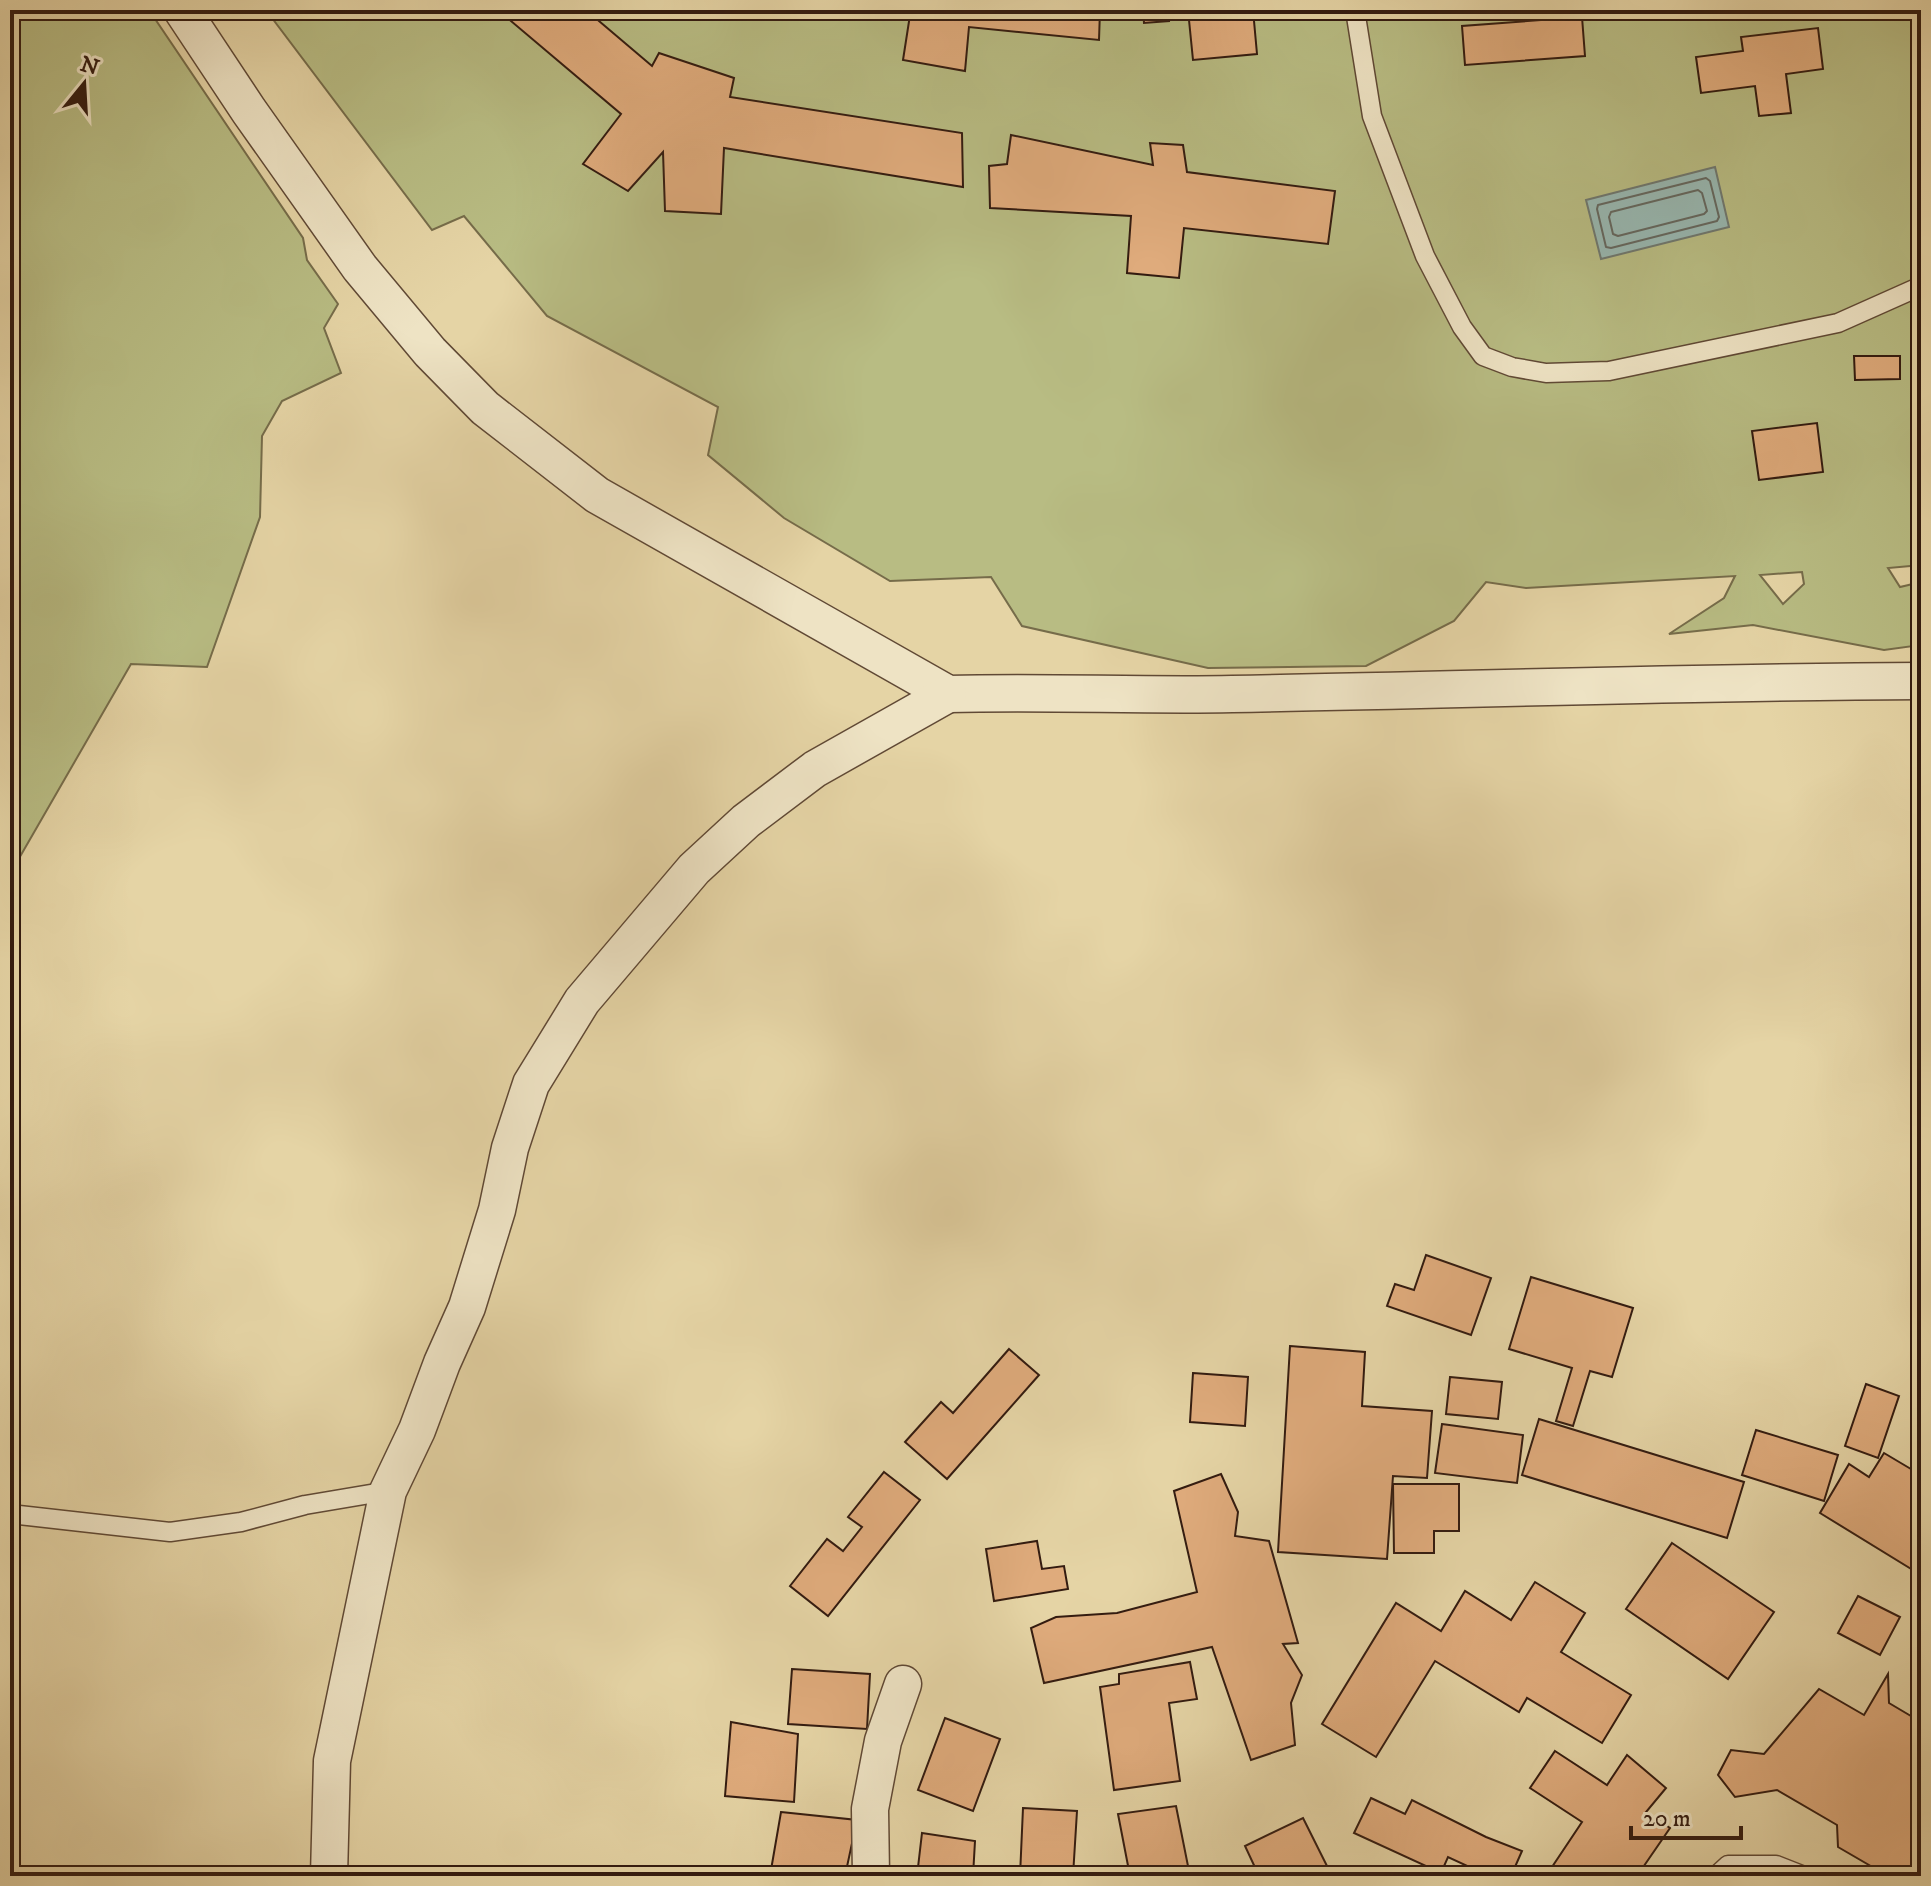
<svg xmlns="http://www.w3.org/2000/svg" width="1931" height="1886" font-family="'IM FELL DW Pica',serif">
<rect width="100%" height="100%" fill="#e5d4a5"/>
<filter id="stains"><feTurbulence type="fractalNoise" baseFrequency=".0025" numOctaves="4"/><feColorMatrix values="0 0 0 0 .2 0 0 0 0 .09 0 0 0 0 .02 0 0 0 .5 -.17"/></filter>
<radialGradient id="worn" r=".72"><stop offset=".6" stop-color="#630" stop-opacity="0"/><stop offset="1" stop-color="#630" stop-opacity=".3"/></radialGradient>
<g fill="#b8bc83" stroke="#766c4a" stroke-width="2" fill-rule="evenodd">
<path d="M10,10h139l154,228 4,22 31,44 -14,24 17,45 -59,28 -20,35 -2,81 -53,150 -76,-3 -121,210z"/>
<path d="M266,10h1655v555l-33,3 12,19 21,-5v63l-37,5 -131,-25 -84,9 55,-36 11,-22 -209,12 -40,-6 -32,39 -88,45 -158,2 -186,-42 -31,-49 -101,4 -106,-63 -76,-63 10,-48 -171,-91 -83,-100 -32,14zM1802,572l2,12 -21,20 -23,-29z"/>
</g>
<path fill="#98b7b0" stroke="#707970" stroke-width="2" d="M1715,167l14,60 -128,32 -15,-59z"/>
<g fill="none" stroke-linecap="round" stroke-linejoin="round">
<g stroke="#666960" stroke-width="2">
<path d="M1706,178l4,3 9,36 -2,4 -106,27 -5,-1 -9,-38 1,-4z"/>
<path d="M1698,190l4,3 5,18 -3,3 -86,22 -5,-2 -4,-17 2,-5z"/>
</g>
</g>
<g fill="#dfab7c" stroke="#331b10" stroke-width="2">
<path d="M498,10h88l66,56 7,-13 75,25 -4,19 232,36 1,54 -239,-39 -3,66 -56,-3 -2,-59 -35,39 -45,-27 38,-50z"/>
<path d="M878,10h222l-1,30 -130,-13 -4,44 -62,-11 7,-45z"/>
<path d="M1143,10h25l1,11 -25,2z"/>
<path d="M1188,10h65l4,44 -64,6z"/>
<path d="M1582,17l3,39 -120,9 -3,-39z"/>
<path d="M1818,28l5,41 -37,5 5,39 -32,3 -4,-30 -54,7 -5,-36 47,-6 -2,-14z"/>
<path d="M1011,135l142,30 -3,-22 33,2 4,27 148,19 -7,53 -144,-16 -5,50 -52,-5 4,-57 -141,-8 -1,-42 18,-2z"/>
<path d="M1854,356h46v23l-45,1z"/>
<path d="M1817,423l6,49 -64,8 -7,-49z"/>
<path d="M1426,1255l65,23 -20,57 -84,-29 8,-22 19,6z"/>
<path d="M1531,1277l102,31 -21,69 -22,-6 -17,55 -17,-5 16,-53 -63,-19z"/>
<path d="M1290,1346l75,6 -3,54 70,5 -5,67 -34,-2 -6,83 -109,-7z"/>
<path d="M1009,1349l30,26 -92,104 -42,-37 36,-40 12,11z"/>
<path d="M1193,1373l55,4 -3,49 -55,-4z"/>
<path d="M1450,1377l52,5 -4,37 -52,-5z"/>
<path d="M1866,1384l33,12 -21,62 -33,-12z"/>
<path d="M1539,1419l205,63 -17,56 -205,-63z"/>
<path d="M1442,1424l81,11 -6,48 -82,-10z"/>
<path d="M1756,1430l82,25 -14,46 -82,-26z"/>
<path d="M1884,1453l37,22v100l-101,-62 29,-49 20,13z"/>
<path d="M884,1472l36,28 -92,116 -38,-30 37,-47 16,12 19,-24 -14,-10z"/>
<path d="M1221,1474l17,38 -3,24 34,5 29,102 -15,1 19,31 -11,28 4,42 -44,15 -39,-113 -168,36 -13,-55 25,-11 61,-4 80,-21 -23,-101z"/>
<path d="M1393,1484h66v47h-25v22h-40z"/>
<path d="M1037,1541l5,28 22,-3 4,23 -74,12 -8,-52z"/>
<path d="M1672,1543l102,69 -46,67 -102,-70z"/>
<path d="M1535,1582l50,31 -24,39 70,43 -29,48 -75,-45 -8,14 -84,-51 -59,96 -54,-33 74,-121 45,28 24,-40 46,29z"/>
<path d="M1858,1596l42,21 -20,38 -42,-22z"/>
<path d="M1190,1662l7,37 -28,4 11,78 -66,9 -14,-103 19,-3v-10z"/>
<path d="M792,1669l78,5 -3,55 -79,-5z"/>
<path d="M1888,1674l1,29 32,19v154h-33l-50,-29 -1,-22 -60,-35 -42,7 -17,-22 13,-25 33,4 55,-65 45,26z"/>
<path d="M945,1718l55,21 -27,72 -55,-21z"/>
<path d="M731,1722l67,12 -4,68 -69,-6z"/>
<path d="M1555,1751l52,34 20,-30 39,33 -20,24 24,16 -33,48h-91l36,-54 -52,-34z"/>
<path d="M1371,1798l34,16 7,-14 74,37 36,14 -11,25h-25l1,-1 -39,-18 -7,16 -87,-40z"/>
<path d="M1176,1806l14,70h-60l-12,-62z"/>
<path d="M1023,1808l54,3 -4,65h-53z"/>
<path d="M781,1812l76,8 -12,56h-22l-52,-6z"/>
<path d="M1303,1818l29,58h-73l-14,-30z"/>
<path d="M922,1833l53,8 -2,35h-56z"/>
</g>
<g fill="none" stroke-linecap="round" stroke-linejoin="round">
<g stroke="#604935" stroke-width="21">
<g id="lane">
<path d="M1355,10l17,106 53,140 37,71 21,29 29,11 34,6 63,-2 229,-48 83,-37"/>
<path d="M10,1514l160,18 71,-10 64,-17 83,-14"/>
<path d="M1716,1876l12,-11h48l28,11"/>
</g>
</g>
<g stroke="#604935" stroke-width="39">
<g id="street">
<path d="M182,10l67,101 111,157 70,84 55,56 112,87 351,199c95,-3 189,2 284,0 230,-4 459,-12 689,-13"/>
<path d="M329,1876l3,-115 56,-270 29,-61 25,-67 25,-56 30,-97 13,-62 21,-64 51,-83 112,-132 52,-48 69,-52 133,-75"/>
<path d="M871,1876l-1,-67 13,-68 20,-57"/>
</g>
</g>
<use href="#lane" stroke="#eee3c4" stroke-width="18"/>
<use href="#street" stroke="#eee3c4" stroke-width="36"/>
</g>
<rect width="1931" height="1886" fill="none" stroke="#e5d4a5" stroke-width="40"/>
<rect x="12" y="12" width="1907" height="1862" fill="none" stroke="#331b10" stroke-width="4"/>
<rect x="20" y="20" width="1891" height="1846" fill="none" stroke="#331b10" stroke-width="2"/>
<g transform="translate(84 84) rotate(18)" stroke="#eee3c4" stroke-width="6" paint-order="stroke">
<path d="M0-6L14 30L0 20L-14 30Z" fill="#331b10"/>
<text y="-12" font-size="22" font-weight="bold" text-anchor="middle" fill="#331b10">N</text>
</g>
<path d="M1631 1826v12h110v-12" fill="none" stroke="#331b10" stroke-width="4"/>
<text x="1643" y="1826" font-size="24" fill="#331b10" stroke="#eee3c4" stroke-width="6" paint-order="stroke">20 m</text>
<rect width="100%" height="100%" filter="url(#stains)"/>
<rect width="100%" height="100%" fill="url(#worn)"/>
</svg>
